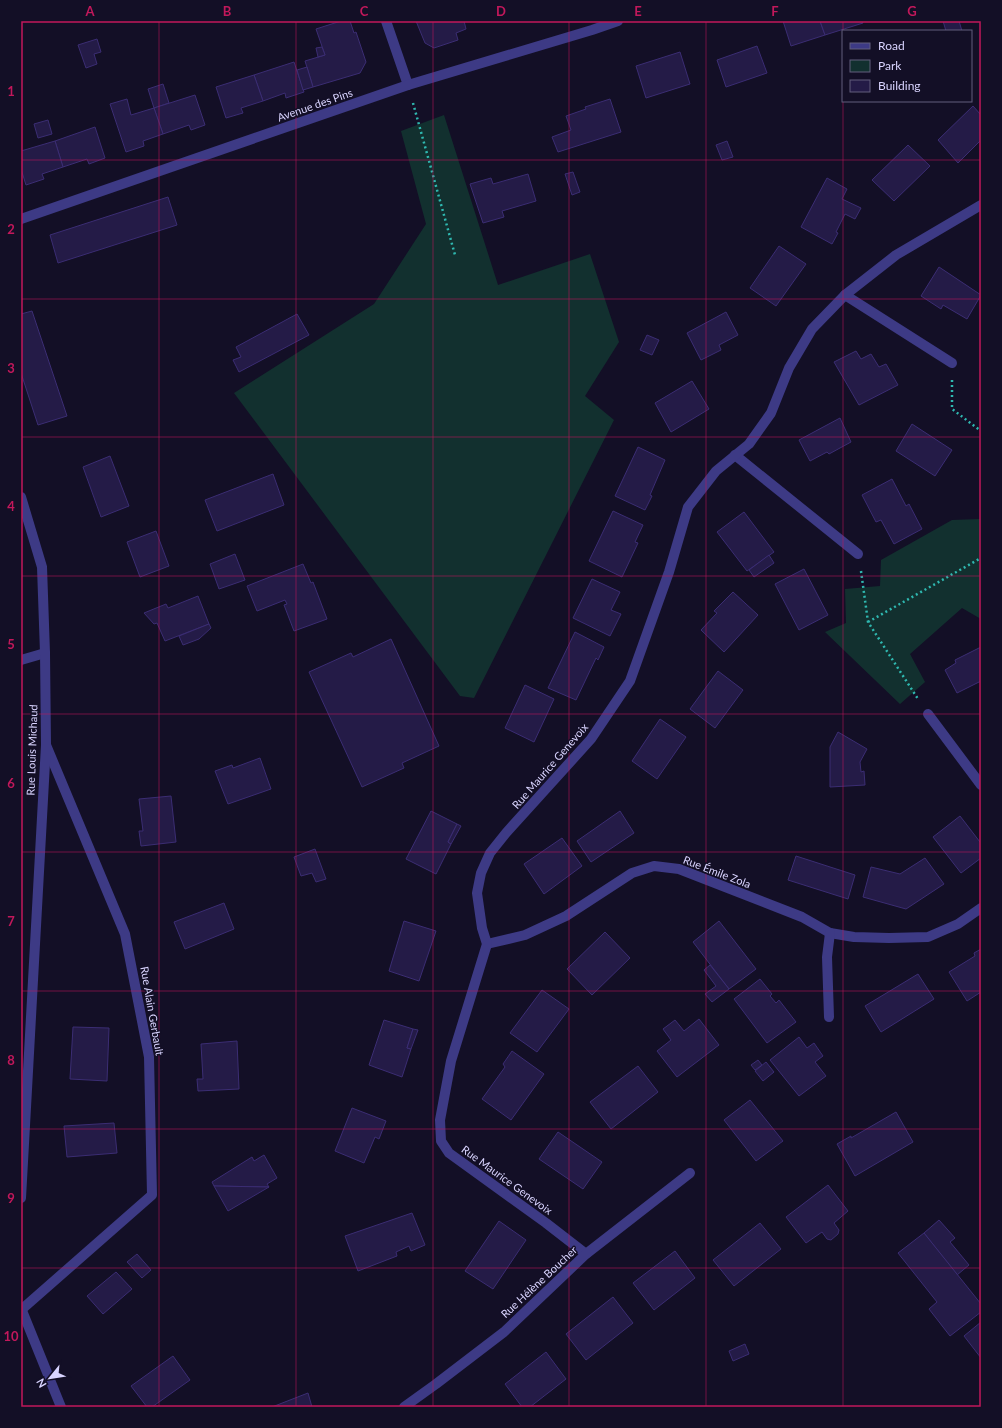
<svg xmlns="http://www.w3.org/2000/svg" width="1002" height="1428" font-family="Lato,sans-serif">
<rect width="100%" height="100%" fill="#130f26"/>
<g fill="#12302f">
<path d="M444,115l54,170 92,-31 29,88 -34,54 29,24 -140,278 -14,-2 -226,-303 140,-89 52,-80 -25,-93z"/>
<path d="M981,519v100l-19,-11 -52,46 15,28 -25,22 -75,-72 21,-9 -1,-34 35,-3 1,-26 71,-40z"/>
</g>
<g fill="#241b47" stroke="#3b2d73">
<path d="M341,21h9l4,12 2,-1 10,30 -6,11 -47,14 -8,-26 20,-6 -9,-26z"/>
<path d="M416,21h48l2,8 -10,4 2,7 -24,8 -9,-5z"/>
<path d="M783,21h37l5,14 -34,11z"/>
<path d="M820,21h42l1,2 -38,12z"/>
<path d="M943,21h16l3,10h-16z"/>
<path d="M97,39l4,13 -7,2 3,10 -11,4 -8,-23z"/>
<path d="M757,46l10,27 -41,14 -9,-27z"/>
<path d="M322,47l3,8 -7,2 -2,-9z"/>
<path d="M680,52l10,32 -44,14 -10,-32z"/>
<path d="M294,62l10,30 -18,6 -1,-5 -22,8 -9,-26z"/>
<path d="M307,67l6,20 -10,3 -6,-20z"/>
<path d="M254,75l9,26 -22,7 2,5 -17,5 -10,-31z"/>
<path d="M163,84l6,19 -15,5 -6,-19z"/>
<path d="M195,95l10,30 -14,5 -2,-5 -26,9 -9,-26z"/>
<path d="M127,99l4,16 23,-7 9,26 -20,7 1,5 -18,6 -16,-48z"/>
<path d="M610,99l11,33 -63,20 -6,-15 19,-7 -5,-14 20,-7 -1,-2z"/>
<path d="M973,106l8,9v25l-23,23 -20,-23z"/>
<path d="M48,120l4,14 -14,4 -4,-14z"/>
<path d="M95,127l10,31 -16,6 -2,-5 -24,8 -8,-26z"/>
<path d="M55,141l8,26 -21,7 2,5 -18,6 -5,-16v-18z"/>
<path d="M727,141l6,16 -11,3 -6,-15z"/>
<path d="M908,145l22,21 -36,35 -22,-21z"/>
<path d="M573,172l7,20 -8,3 -7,-21z"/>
<path d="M528,174l8,27 -34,10 2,6 -21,6 -13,-39 21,-6 2,6z"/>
<path d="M827,178l20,11 -5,10 19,9 -6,11 -10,-5 -9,18 2,1 -6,11 -31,-17z"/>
<path d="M168,197l9,28 -119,38 -8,-28z"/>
<path d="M779,246l27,18 -30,42 -26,-18z"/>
<path d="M939,267l42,28 -14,24 -24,-14 -2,4 -20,-13z"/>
<path d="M32,311l35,105 -29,9 -17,-52v-59z"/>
<path d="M726,312l12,23 -19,10 2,5 -20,10 -14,-27z"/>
<path d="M297,314l12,21 -70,37 -6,-12 8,-3 -5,-10z"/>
<path d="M647,335l12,5 -7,15 -12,-5z"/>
<path d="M856,351l5,8 10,-5 8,13 7,-3 12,21 -39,20 -25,-43z"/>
<path d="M692,381l17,28 -38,23 -16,-29z"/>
<path d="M840,418l11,24 -22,12 -2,-2 -17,9 -11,-21z"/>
<path d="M912,424l40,26 -17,26 -39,-25z"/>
<path d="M638,447l27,13 -15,35 2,1 -7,14 -30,-14z"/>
<path d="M110,456l19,50 -28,11 -18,-50z"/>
<path d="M273,474l11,31 -67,26 -12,-31z"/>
<path d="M892,479l14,27 3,-2 13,25 -28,15 -13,-24 -5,2 -14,-27z"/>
<path d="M613,511l30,14 -8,17 3,1 -16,34 -33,-16z"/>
<path d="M744,512l30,40 -27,19 -30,-39z"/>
<path d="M156,531l13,35 -29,11 -13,-35z"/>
<path d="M235,554l10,26 -26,9 -9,-25z"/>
<path d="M769,555l5,8 -20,14 -5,-7z"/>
<path d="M303,564l8,19 2,-1 14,37 -33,12 -10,-26 3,-1 -2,-4 -28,11 -10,-25z"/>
<path d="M804,569l24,46 -29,15 -24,-46z"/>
<path d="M592,579l28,13 -9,18 10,4 -11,22 -37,-18z"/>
<path d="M733,592l25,23 -34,37 -23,-22 16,-17 -3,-2z"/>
<path d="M198,596l11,28 -44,17 -8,-18 -3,1 -10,-11 22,-9 2,4z"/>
<path d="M209,624l2,4 -12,11 -16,6 -4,-9z"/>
<path d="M575,632l29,15 -6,13 -2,-2 -20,42 -28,-12z"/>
<path d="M391,639l48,107 -37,17 2,5 -42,19 -53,-115 42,-19 2,4z"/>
<path d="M981,647v34l-24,12 -12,-23 11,-7 -1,-3z"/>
<path d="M718,671l25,19 -28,38 -25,-19z"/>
<path d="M525,685l29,14 -20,43 -29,-14z"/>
<path d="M660,719l26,18 -29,42 -25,-18z"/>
<path d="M838,732l29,17 -7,13 1,10 3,-1 1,14 -35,2v-40z"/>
<path d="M260,758l11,31 -43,15 -13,-33 17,-6 1,3z"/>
<path d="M171,796l5,46 -35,4 -2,-15h4l-4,-32z"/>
<path d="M431,811l26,13 -9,18 3,2 -15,30 -30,-15z"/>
<path d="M620,811l14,22 -43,29 -14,-21z"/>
<path d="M960,816l20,26h1v16l-20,15 -28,-36z"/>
<path d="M457,824l4,2 -10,18 -3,-2z"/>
<path d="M562,838l20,28 -38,28 -20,-30z"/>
<path d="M315,849l11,30 -10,3 -4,-9 -11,3 -7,-19z"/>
<path d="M796,856l59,19 -7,24 -60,-19z"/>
<path d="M925,858l19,26 -38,25 -43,-12 8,-30 29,7z"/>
<path d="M224,903l10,26 -49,20 -11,-27z"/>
<path d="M404,921l32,10 -17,50 -30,-10z"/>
<path d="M719,921l37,48 -27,20 -36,-47z"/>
<path d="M605,932l25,26 -38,37 -25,-26z"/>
<path d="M981,949v43l-14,9 -18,-29 26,-16 -1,-3z"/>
<path d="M710,965l19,24 -17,13 -7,-8 11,-8 -12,-16z"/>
<path d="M918,974l16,25 -53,33 -16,-26z"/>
<path d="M760,979l12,15 -2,2 6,7 3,-3 17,22 -29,21 -33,-44z"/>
<path d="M542,990l27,19 -32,43 -27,-19z"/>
<path d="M699,1019l20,26 -42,32 -20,-26 14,-11 -8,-11 12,-9 9,11z"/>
<path d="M384,1020l29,9 -6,19 4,1 -9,28 -33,-12z"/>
<path d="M73,1027l36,1 -2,53 -37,-2z"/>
<path d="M413,1029l5,1 -7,19 -4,-1z"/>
<path d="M799,1037l8,11 7,-5 9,13 -8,6 11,14 -27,20 -29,-36z"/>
<path d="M237,1041l2,48 -41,2 -1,-12h6l-2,-35z"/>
<path d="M512,1051l32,23 -33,46 -29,-21 23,-32 -2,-3z"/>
<path d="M758,1060l4,5 -7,5 -4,-5z"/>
<path d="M766,1062l8,10 -11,9 -8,-10z"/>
<path d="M638,1066l20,26 -47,37 -21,-27z"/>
<path d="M750,1100l33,41 -27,20 -32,-41z"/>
<path d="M352,1108l34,13 -7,18 -4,-2 -11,26 -29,-12z"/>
<path d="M896,1112l17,30 -58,34 -18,-32 14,-8v2z"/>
<path d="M114,1123l3,30 -50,4 -3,-31z"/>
<path d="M558,1132l44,30 -19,27 -44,-30z"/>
<path d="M264,1155l13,23 -10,6 2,3 -55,-1 -2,-4 40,-25 2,4z"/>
<path d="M828,1185l20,26 -14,12 5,7 -1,4 -7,6 -4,-1 -5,-7 -16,11 -20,-26z"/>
<path d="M214,1186l55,1 -41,24z"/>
<path d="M412,1213l13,32 -14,6 -2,-5 -13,6 1,4 -39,15 -13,-35z"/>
<path d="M939,1220l16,18 -5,4 19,23 -12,10 -33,-42z"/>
<path d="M499,1221l27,19 -33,49 -28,-18z"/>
<path d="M760,1223l21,26 -47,37 -21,-26z"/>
<path d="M924,1233l57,71v8l-31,24 -21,-27 8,-7 -39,-49z"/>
<path d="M675,1251l20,27 -41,32 -21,-27z"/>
<path d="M137,1254l14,16 -9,8 -15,-16z"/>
<path d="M116,1272l16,17 -29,25 -16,-18z"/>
<path d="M613,1297l20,26 -47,37 -20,-26z"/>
<path d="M981,1322v36l-17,-22z"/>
<path d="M745,1344l4,10 -16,7 -4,-10z"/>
<path d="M546,1352l20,27 -36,28h-8l-17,-23z"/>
<path d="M173,1356l17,24 -38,27h-5l-16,-21z"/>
<path d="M308,1393l4,14h-40z"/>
</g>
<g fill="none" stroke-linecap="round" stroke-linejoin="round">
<g stroke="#2fb8b0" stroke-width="2.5" stroke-dasharray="2 3" stroke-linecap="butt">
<path d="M413,103l42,152"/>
<path d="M952,380v29l29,22"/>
<path d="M861,571l7,51 50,77"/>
<path d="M868,622l113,-64"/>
</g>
<g stroke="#3d3a85" stroke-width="10">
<path d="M386,21l22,64"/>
<path d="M21,219l387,-134 184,-55 26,-9"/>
<path d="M845,295l107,68"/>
<path d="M735,455l123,99"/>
<path d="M21,660l24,-7"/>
<path d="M928,714l53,71"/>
<path d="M487,944l38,-9 41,-19 66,-43 22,-7 25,3 123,48 28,16 24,4 35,1 39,-1 30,-13 23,-16"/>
<path d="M829,1017l-2,-60 3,-24"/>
<path d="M586,1254l-40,-31 -97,-70 -8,-12 -1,-21 11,-59 36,-117 -5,-16 -5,-35 4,-20 9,-20 16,-20 85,-94 39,-58 39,-109 19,-65 28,-36 33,-27 22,-31 18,-45 23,-39 33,-34 51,-40 85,-50"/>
<path d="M21,1310l131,-115 -3,-138 -24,-123 -79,-189"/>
<path d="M404,1407l32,-23 68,-52 82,-78 104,-81"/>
</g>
<g stroke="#3d3a85" stroke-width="10">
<path d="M21,497l21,70 3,86 1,92 -25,453"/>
<path d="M21,1308l40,99"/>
</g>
</g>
<path fill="none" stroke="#c2185b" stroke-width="1" stroke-opacity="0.55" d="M159,21v1386M296,21v1386M433,21v1386M569,21v1386M706,21v1386M843,21v10M843,101v1306M21,160h960M21,299h960M21,437h960M21,576h960M21,714h960M21,852h960M21,991h960M21,1129h960M21,1268h960"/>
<g text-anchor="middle" stroke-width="3" stroke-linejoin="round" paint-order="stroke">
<g font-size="11" fill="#d9d4ff" stroke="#130f26">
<text transform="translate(315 105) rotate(-19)" y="4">Avenue des Pins</text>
<text transform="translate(32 750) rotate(-88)" y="4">Rue Louis Michaud</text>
<text transform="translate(550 766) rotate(-49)" y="4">Rue Maurice Genevoix</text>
<text transform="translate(717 872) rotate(21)" y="4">Rue Émile Zola</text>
<text transform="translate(152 1011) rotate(80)" y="4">Rue Alain Gerbault</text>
<text transform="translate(507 1180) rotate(36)" y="4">Rue Maurice Genevoix</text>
<text transform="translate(539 1282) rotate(-43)" y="4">Rue Hélène Boucher</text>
</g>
</g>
<rect width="1002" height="1428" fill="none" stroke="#130f26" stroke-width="44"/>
<rect x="842" y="30" width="130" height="72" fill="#130f26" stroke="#625e7d"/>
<rect x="850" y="43" width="20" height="6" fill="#3d3a85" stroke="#625e7d"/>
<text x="878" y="50" font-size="12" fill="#d9d4ff">Road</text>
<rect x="850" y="60" width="20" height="12" fill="#12302f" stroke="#625e7d"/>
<text x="878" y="70" font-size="12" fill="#d9d4ff">Park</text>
<rect x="850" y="80" width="20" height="12" fill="#241b47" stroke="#625e7d"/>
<text x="878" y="90" font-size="12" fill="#d9d4ff">Building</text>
<g transform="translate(50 1378) rotate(240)" stroke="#130f26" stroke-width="3" paint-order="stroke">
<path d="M0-3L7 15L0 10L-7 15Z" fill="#d9d4ff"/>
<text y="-6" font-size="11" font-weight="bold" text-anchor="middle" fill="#d9d4ff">N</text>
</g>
<rect x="22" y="22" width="958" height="1384" fill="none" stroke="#c2185b" stroke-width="1.5"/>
<g font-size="13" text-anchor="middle" font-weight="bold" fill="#c2185b">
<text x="90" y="16">A</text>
<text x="227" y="16">B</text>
<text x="364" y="16">C</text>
<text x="501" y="16">D</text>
<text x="638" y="16">E</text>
<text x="775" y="16">F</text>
<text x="912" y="16">G</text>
<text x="11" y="96">1</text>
<text x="11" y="234">2</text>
<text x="11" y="373">3</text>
<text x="11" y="511">4</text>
<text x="11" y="649">5</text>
<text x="11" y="788">6</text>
<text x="11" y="926">7</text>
<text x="11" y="1065">8</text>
<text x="11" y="1203">9</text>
<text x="11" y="1341">10</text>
</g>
</svg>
